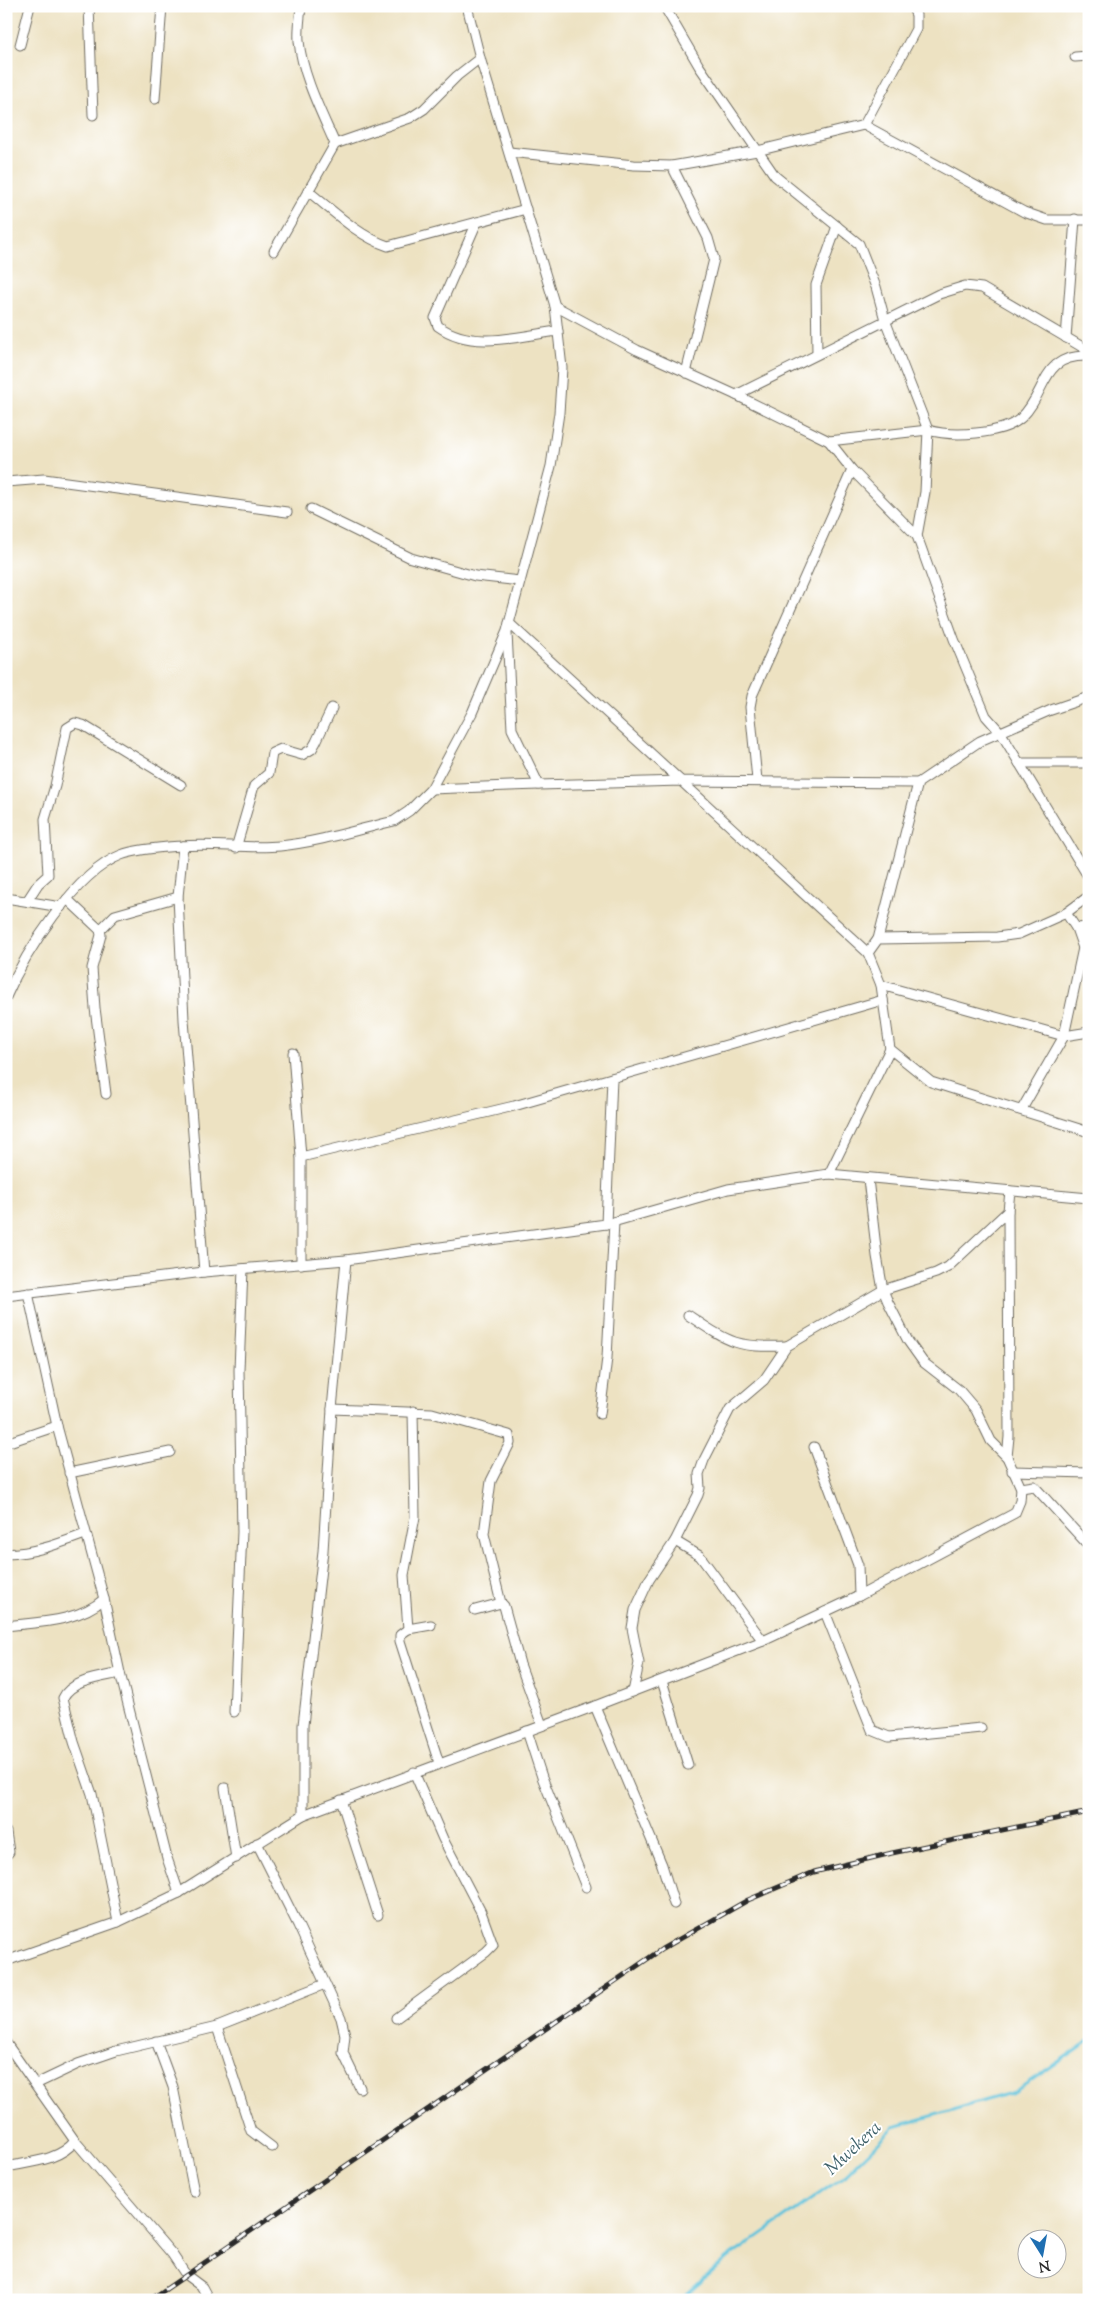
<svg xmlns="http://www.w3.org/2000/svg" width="1095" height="2306" font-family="'Sorts Mill Goudy',serif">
<rect width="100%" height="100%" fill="#fff"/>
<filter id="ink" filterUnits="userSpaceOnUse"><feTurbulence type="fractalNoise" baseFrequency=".02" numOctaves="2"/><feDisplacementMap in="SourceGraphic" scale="10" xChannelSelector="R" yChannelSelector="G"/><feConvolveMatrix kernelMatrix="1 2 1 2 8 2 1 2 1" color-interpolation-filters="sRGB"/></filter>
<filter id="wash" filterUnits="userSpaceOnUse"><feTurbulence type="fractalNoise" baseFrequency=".0096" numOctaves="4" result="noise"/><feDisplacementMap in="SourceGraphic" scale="20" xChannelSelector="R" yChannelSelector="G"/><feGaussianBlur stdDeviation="1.12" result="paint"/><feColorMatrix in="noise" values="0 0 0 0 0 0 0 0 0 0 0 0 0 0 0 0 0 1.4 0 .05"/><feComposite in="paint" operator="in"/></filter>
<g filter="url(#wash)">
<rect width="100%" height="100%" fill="#ede2c2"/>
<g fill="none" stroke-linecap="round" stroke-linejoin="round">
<g stroke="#5ec3dc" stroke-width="3">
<path d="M581,2300h1"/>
<path d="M680,2300l48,-42 115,-81 51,-50 120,-35 75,-51"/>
</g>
</g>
</g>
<g filter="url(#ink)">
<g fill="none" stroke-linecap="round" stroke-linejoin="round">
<g stroke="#6f6b60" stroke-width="11">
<g id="minor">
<path d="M89,6l4,109"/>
<path d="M664,6l35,60 76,110 84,68 17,43 9,33 43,110 -3,62 -8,44"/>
<path d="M20,45l10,-39"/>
<path d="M1075,57l14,-1"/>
<path d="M155,99l7,-93"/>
<path d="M864,125l52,-96v-14l-4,-9"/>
<path d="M335,144l75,-26 14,-9 33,-33 23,-18"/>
<path d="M509,152l125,13 38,1 85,-15 107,-26 160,87 23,8h42"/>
<path d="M672,166l36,72 6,21 -28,114"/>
<path d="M308,191c24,19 50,45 80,55l138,-37"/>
<path d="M477,222l-42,96 3,8c35,25 81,10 120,5"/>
<path d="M274,251l61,-107c-13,-30 -33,-69 -36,-103 -1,-11 1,-23 2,-35"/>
<path d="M555,306l82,44 99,45 93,46 23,29 65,66 37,103 32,77 15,17 88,145"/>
<path d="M1066,338l9,-119"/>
<path d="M817,354l-1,-69 21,-59"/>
<path d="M736,395l203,-101 26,-8 17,2 107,63"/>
<path d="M829,441l99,-11c23,7 74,5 93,-12 27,-26 19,-64 68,-62"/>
<path d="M6,482l38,-3 243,33"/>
<path d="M311,509l100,49 64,18 45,5"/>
<path d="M509,623l172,158 237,2"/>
<path d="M507,633l5,96 27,56 142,-4 187,172 13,32 9,64 41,33 158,50"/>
<path d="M1019,763h70"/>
<path d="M757,780l-7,-73 2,-11 100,-226"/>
<path d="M431,789l108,-4"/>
<path d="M183,846l-5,51 6,123 20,252"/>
<path d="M236,848l18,-62 15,-13 3,-20 9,-4 21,6 10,-6 4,-7 16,-34"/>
<path d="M6,898l55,9"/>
<path d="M67,899l33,31 1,5 -9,33 3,40 11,86"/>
<path d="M27,901l11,-17 10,-9 -3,-56 10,-33 12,-58 8,-5 8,2 98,60"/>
<path d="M1066,913l10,15 7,20"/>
<path d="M1076,928l13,-1"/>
<path d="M100,930l15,-15 63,-18"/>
<path d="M878,939l40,-156 62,-42 71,-31 38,-13"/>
<path d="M868,953l10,-14 119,-2 22,-3 47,-21 23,-17"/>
<path d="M881,985l183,51 25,-4"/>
<path d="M6,997c19,-44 69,-124 115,-142 15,-6 44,-8 60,-9 33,-3 66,3 99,0 38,-4 77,-16 114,-25l15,-10 22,-22 41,-76 35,-82 44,-165 8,-53 3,-45 -7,-62 -75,-248 -13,-52"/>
<path d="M293,1053l8,104"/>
<path d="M1022,1109l42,-73 19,-88 6,-10"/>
<path d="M829,1174l260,24"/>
<path d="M606,1224l6,-146"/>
<path d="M301,1264v-107l213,-51 369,-106"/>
<path d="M28,1293l29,133 47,173 16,74 47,185 12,35"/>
<path d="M6,1296l198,-24 142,-12 260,-36 122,-35 101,-15 61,-125"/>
<path d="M688,1315c42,28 48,33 99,31"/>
<path d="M332,1409l100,4 77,22 1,8 -19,38 -7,53 17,69"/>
<path d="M413,1411l2,106 -11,58 4,54 -8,6v6l39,122"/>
<path d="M600,1414l7,-56 7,-136"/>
<path d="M6,1443l51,-17"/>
<path d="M814,1447l44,118 1,31"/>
<path d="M1007,1457l2,-20 -1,-226 2,-20"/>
<path d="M1012,1471l77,2"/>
<path d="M69,1473l101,-21"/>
<path d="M1021,1488l13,-2 55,60"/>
<path d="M675,1541l25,15 63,85"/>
<path d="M6,1554c29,-1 52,-10 79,-20"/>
<path d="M475,1610l26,-7 3,3 16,58 22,61"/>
<path d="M825,1612l47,118 17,7 92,-9"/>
<path d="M6,1626c33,-4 72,-4 98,-27"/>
<path d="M408,1629l23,-4"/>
<path d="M662,1681l26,84"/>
<path d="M633,1692l6,-29 -7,-35 3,-18 14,-30 26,-39 23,-46 2,-7 -1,-14 5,-14 26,-51 34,-29 23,-34 96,-56 53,-17 12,-6 60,-56"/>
<path d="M595,1706l67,159 12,39"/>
<path d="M234,1712l8,-180 -3,-162 4,-101"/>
<path d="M527,1731l15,46 44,110"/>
<path d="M225,1788l11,70"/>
<path d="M341,1800l37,115"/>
<path d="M303,1815v-90l20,-174 9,-142 14,-149"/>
<path d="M6,1832l3,20 -3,3"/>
<path d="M257,1843l41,82 43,93 4,17 -2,18 17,35"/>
<path d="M118,1922l-26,-128 -18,-52 -11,-44c8,-18 40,-21 57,-25"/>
<path d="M6,1961l112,-39 61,-29 124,-78 292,-109 168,-65 96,-45 156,-83 5,-12 1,-13 -14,-31 -16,-16 -15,-31 -17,-20 -36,-28 -15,-21 -20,-39 -5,-12 -6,-34 -9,-77"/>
<path d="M396,2018l90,-66 7,-7 -12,-33 -38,-73 -29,-67"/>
<path d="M217,2027l34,104 21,16"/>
<path d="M156,2041l17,46 21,105"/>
<path d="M6,2043l69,98 97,113 14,21 16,12 7,13"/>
<path d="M36,2084l42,-20 38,-13 101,-24 108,-43"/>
<path d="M6,2167c24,-5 53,-6 69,-26"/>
</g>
</g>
<use href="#minor" stroke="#fff" stroke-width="9"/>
<g stroke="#2b2b2b" stroke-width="5">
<path id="rail" d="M150,2300l512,-351 86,-49 66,-28 78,-19 197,-41"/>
</g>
<use href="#rail" stroke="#fff" stroke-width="3" stroke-dasharray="9" stroke-linecap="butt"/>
</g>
</g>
<g text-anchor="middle" stroke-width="4" stroke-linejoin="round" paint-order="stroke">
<g font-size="19" font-style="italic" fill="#3d6069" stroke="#fff">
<text transform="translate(852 2147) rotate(-43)" y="7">Mwekera</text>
</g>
</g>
<rect width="1095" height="2306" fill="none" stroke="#fff" stroke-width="25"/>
<g transform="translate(1042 2254) rotate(169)"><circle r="24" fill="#ffffff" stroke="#aaaaaa"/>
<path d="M0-4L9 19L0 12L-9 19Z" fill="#1f6fb2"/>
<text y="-8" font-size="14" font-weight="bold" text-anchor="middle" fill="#2b2b2b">N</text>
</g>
</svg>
